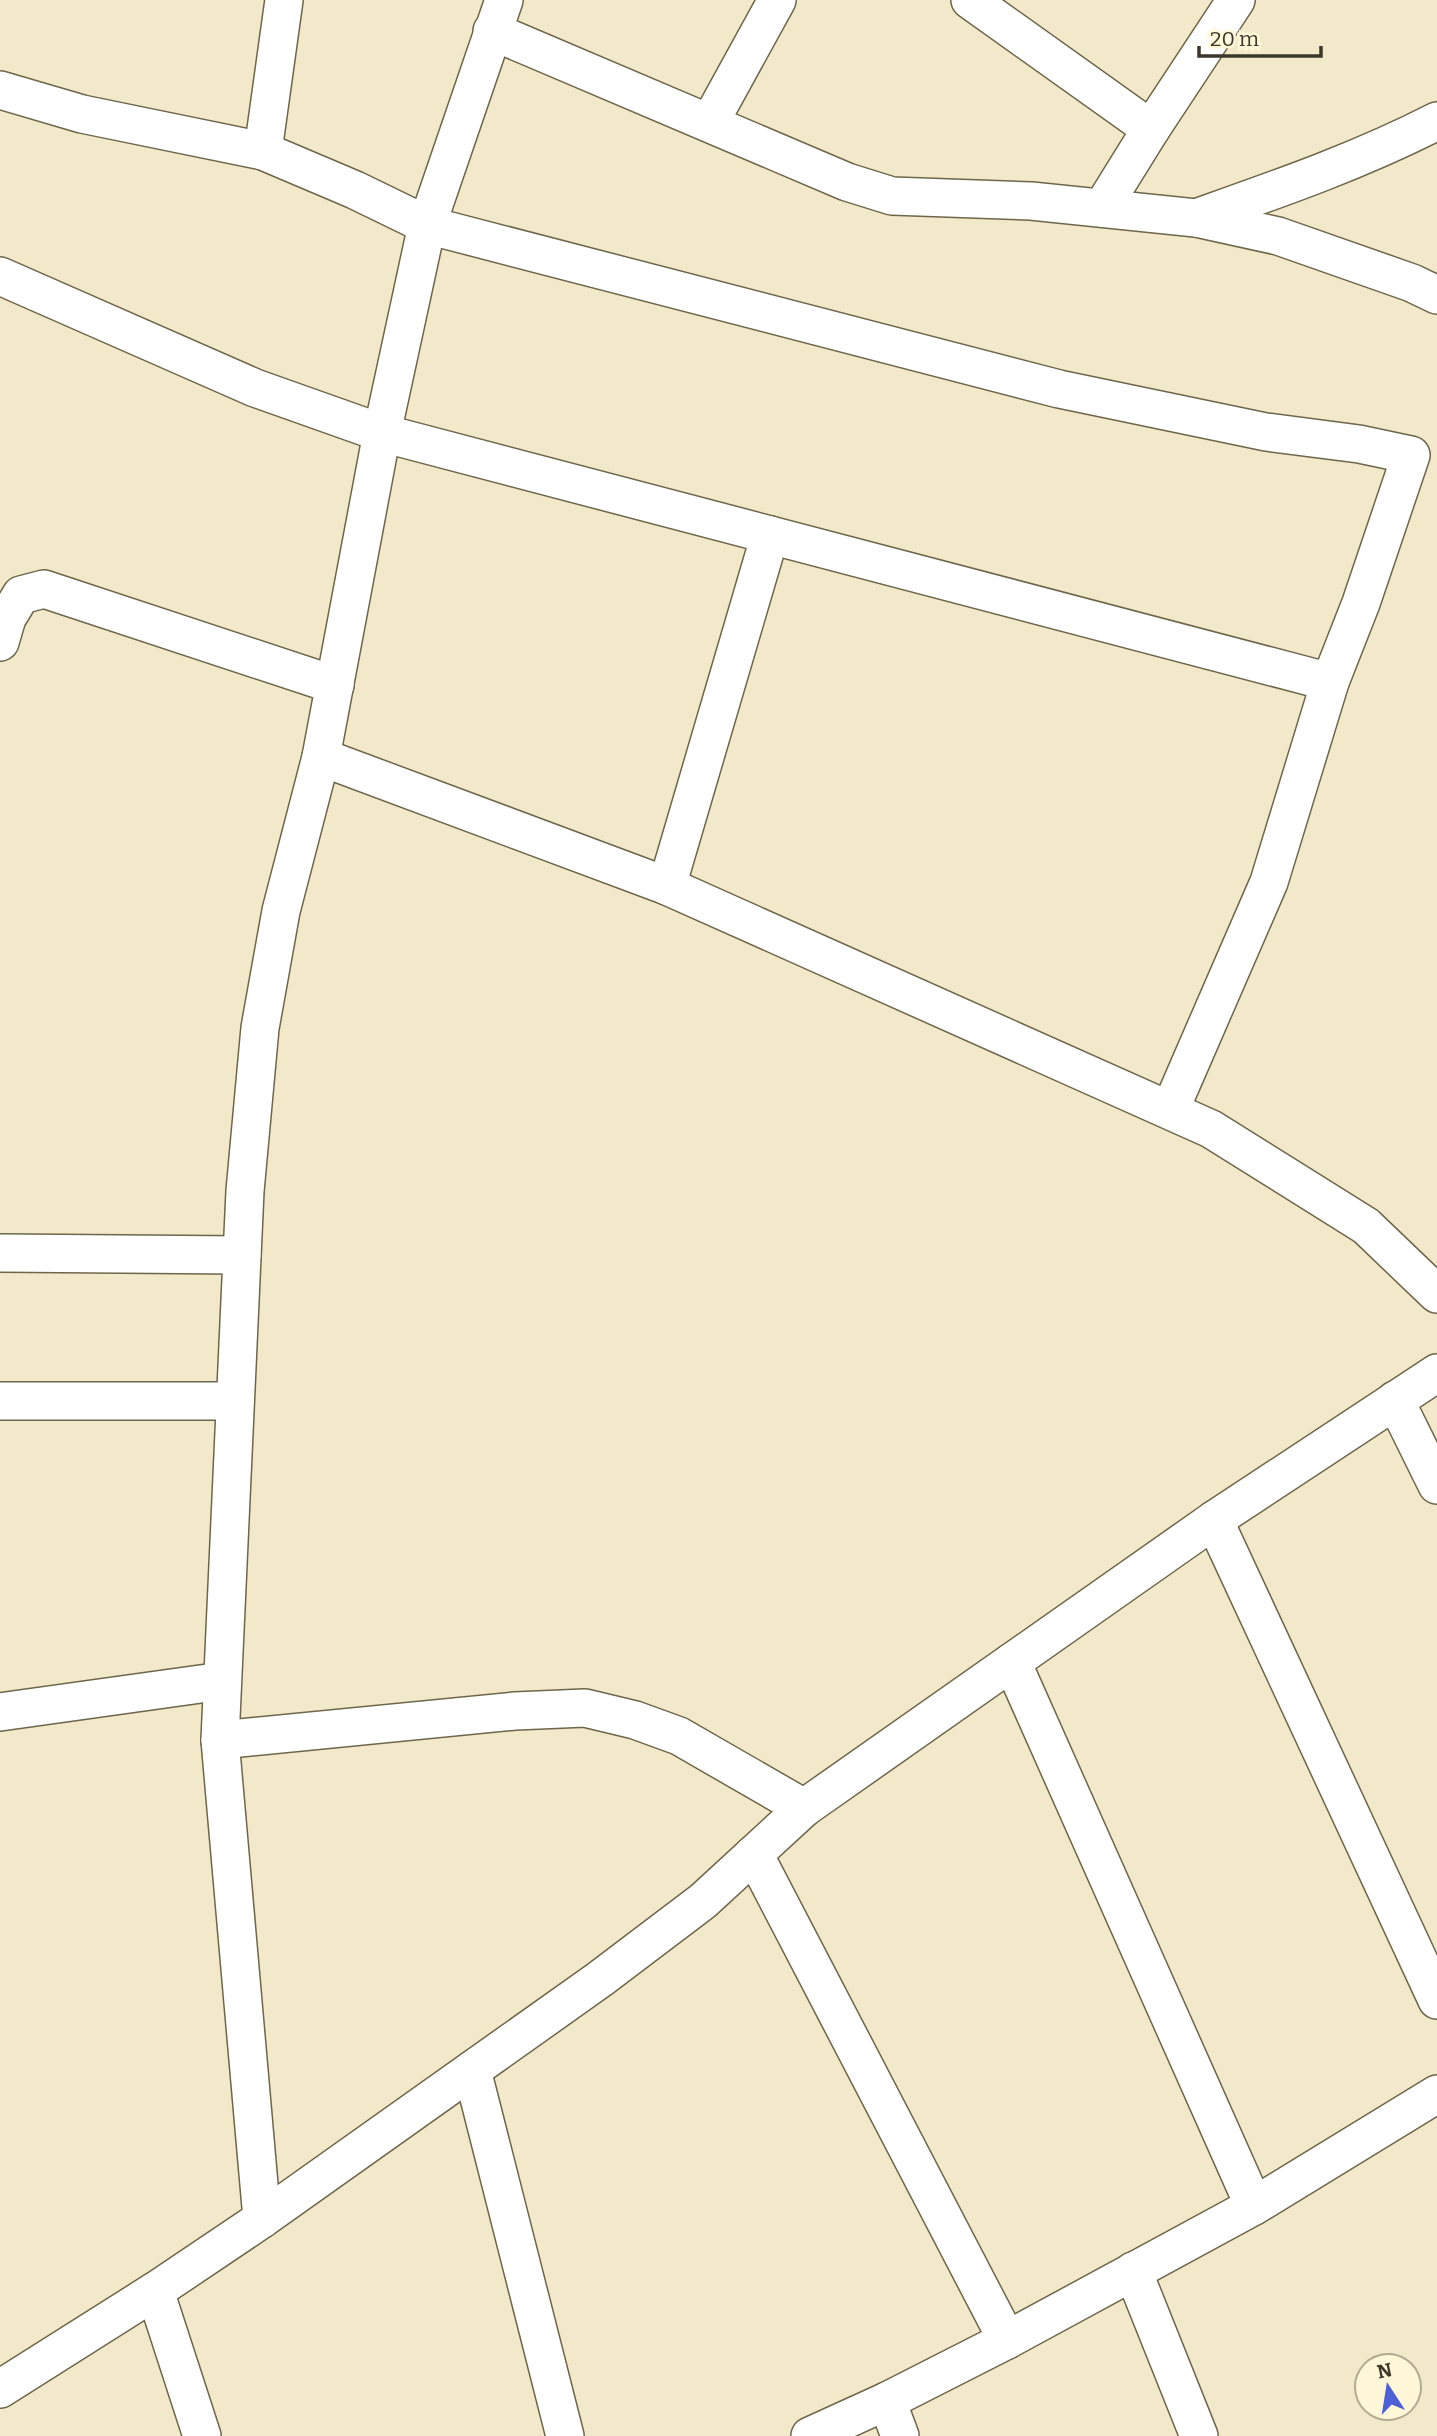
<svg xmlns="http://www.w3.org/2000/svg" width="1437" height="2436" font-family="Bitter,serif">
<rect width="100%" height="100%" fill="#f2e9ca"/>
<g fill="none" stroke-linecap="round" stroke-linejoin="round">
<g stroke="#6d664a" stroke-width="40">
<g id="minor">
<path d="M970,0l181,129"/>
<path d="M492,31l355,151 45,14 139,5 165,17 82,18 134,47 25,12"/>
<path d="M0,90l82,24 181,37 92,39 72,35 632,164 207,43 93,12 52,11 -50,148 -31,79 -61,200 -99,228"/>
<path d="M710,122l67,-122"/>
<path d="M263,151l21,-151"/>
<path d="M1102,208l49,-79 85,-129"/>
<path d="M1196,218c82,-29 163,-57 241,-97"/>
<path d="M0,276l255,112 127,45 948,249"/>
<path d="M0,642l7,-24 14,-23 23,-6 291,96"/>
<path d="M321,757l346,129 544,243 155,97 71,68"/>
<path d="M667,886l103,-351"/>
<path d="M0,1253l242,2"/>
<path d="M1395,1400l42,85"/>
<path d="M0,1401h235"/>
<path d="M1214,1520l223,480"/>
<path d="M1012,1662l242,544"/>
<path d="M0,1712l222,-31"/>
<path d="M220,1740l295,-29 70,-3 50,12 44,16 125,72"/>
<path d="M754,1854l253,486"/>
<path d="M472,2070l93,366"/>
<path d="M262,2219l-42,-479 25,-549 15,-163 21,-117 40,-154 61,-324 45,-208 77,-225"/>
<path d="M1133,2271l66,165"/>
<path d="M155,2291l47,145"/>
<path d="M0,2389l155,-98 107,-72 338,-240 103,-78 101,-93 410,-288 223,-147"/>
<path d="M887,2401l13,35"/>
<path d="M810,2436l77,-35 120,-61 247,-134 183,-112"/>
</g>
</g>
<use href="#minor" stroke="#fff" stroke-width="37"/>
</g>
<g transform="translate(1388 2387) rotate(348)"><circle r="33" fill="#fff7d7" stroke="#b1ab92" stroke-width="2"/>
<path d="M0-5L12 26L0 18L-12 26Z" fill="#4d60d5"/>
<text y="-10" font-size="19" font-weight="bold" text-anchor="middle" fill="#3b382b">N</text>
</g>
<path d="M1199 46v10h122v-10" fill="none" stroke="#3b382b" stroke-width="3.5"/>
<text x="1210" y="46" font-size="21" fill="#3b382b" stroke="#fff7d7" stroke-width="5" paint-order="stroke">20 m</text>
</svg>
